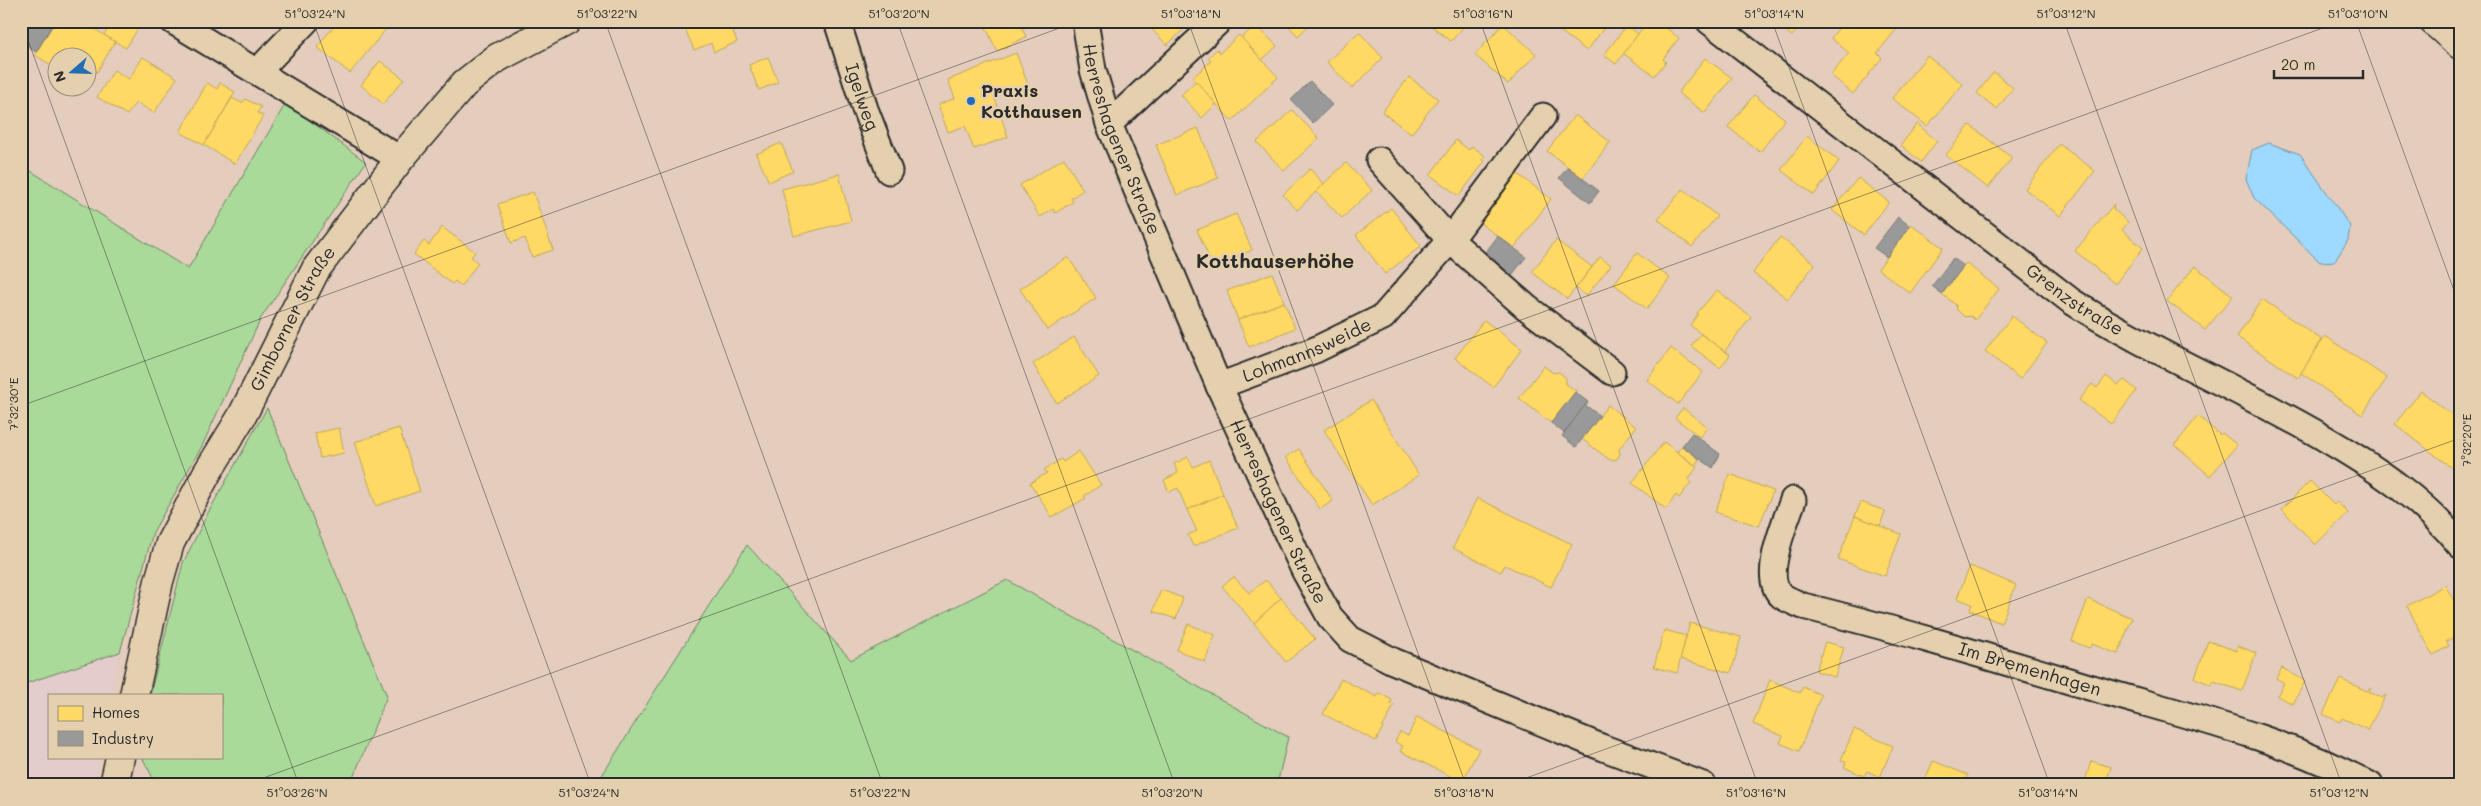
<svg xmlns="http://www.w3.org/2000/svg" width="2481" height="806" font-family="Mali,sans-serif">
<rect width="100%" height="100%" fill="#e4cdbc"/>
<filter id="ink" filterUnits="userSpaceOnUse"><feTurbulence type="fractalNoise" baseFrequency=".02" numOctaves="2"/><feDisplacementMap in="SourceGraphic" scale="10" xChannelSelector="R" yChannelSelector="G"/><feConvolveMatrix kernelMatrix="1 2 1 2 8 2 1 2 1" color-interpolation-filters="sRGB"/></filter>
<g filter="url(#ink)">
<path fill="#e4cbcc" d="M120,652l-9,43h-62v62h50l-6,28h-72v-100z"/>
<g fill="#aada9a" stroke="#6a8262">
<path d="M286,103l80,59 -105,156 -59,128 -49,86 -33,120 -99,33v-520l167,104z"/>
<path d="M267,408l120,288 -37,89h-187l-10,-7 -11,-21h79v-62h-71l33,-132 26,-52z"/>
<path d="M747,545l104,115 156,-80 281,157 -11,48h-681z"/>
</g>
<path fill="#9ed9ff" stroke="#7093aa" d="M2269,143l31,11 50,72 -2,14 -13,21 -15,1 -66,-64 -8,-19 6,-29z"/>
<g fill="#ffd966" stroke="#bfa554">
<path d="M55,21h27l33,21 -18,30 -9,-6v-8h-30v11l-23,-14z"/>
<path d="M113,21h18l8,6 -13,21 -22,-13z"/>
<path d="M338,21h51l2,2 -41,50 -33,-26z"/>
<path d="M682,21h47l8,21 -23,10 -3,-9 -17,7z"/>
<path d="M983,21h36l7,16 -29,14z"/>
<path d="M1144,21h37l-2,2 5,6 -17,16z"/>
<path d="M1284,21h29l-15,15z"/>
<path d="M1425,21h44l-18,20z"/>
<path d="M1561,21h48l-22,30 -31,-23z"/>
<path d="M1648,21h9l22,17 -16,21 3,3 -12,14 -31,-23z"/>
<path d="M1775,21h30l-13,15z"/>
<path d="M1844,21h52l4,4 -23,28 5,5 -29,36 -22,-19 18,-22 -18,-15z"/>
<path d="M1503,24l33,30 -28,30 -33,-29z"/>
<path d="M1256,25l21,21 -15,14 -21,-22z"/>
<path d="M1627,25l11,9 -22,30 -12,-9z"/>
<path d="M1359,32l24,26 -31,30 -25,-26z"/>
<path d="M1239,35l39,42 -46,44 -40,-43 19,-17 -3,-3 9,-9 3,4z"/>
<path d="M1016,53l14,37 -17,6 -2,-6 -17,6 14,41 -34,12 -9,-23 -17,6 -10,-27 17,-7 -7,-18z"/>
<path d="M1927,56l36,28 -36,42 -35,-28z"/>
<path d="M143,57l34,21 -23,35 -18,-11 -9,13 -30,-18 17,-27 15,9z"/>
<path d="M768,57l10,25 -19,8 -10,-25z"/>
<path d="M1705,58l27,20 -27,35 -27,-20z"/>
<path d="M380,61l24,18 -21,25 -22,-19z"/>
<path d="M1994,72l19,16 -16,21 -20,-16z"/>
<path d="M1409,77l29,22 -27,35 -29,-22z"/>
<path d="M1196,81l20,23 -14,14 -21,-23z"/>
<path d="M207,83l10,6 3,-6 15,9 -31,53 -24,-13z"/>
<path d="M1754,95l31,24 -25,33 -32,-25z"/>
<path d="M232,98l10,5 3,-4 16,8 -4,6 6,3 -28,48 -31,-19z"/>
<path d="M1292,110l27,28 -35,33 -27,-29z"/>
<path d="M1575,115l35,27 -27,36 -36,-27z"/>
<path d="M1917,124l20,17 -16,21 -20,-17z"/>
<path d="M1970,125l42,33 -24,30 -42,-33z"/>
<path d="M1198,128l20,50 -41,17 -21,-50z"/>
<path d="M1807,136l32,25 -25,34 -33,-25z"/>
<path d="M1456,140l13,10 3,-4 13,10 -3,3 3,2 -26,35 -29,-21z"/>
<path d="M781,143l12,28 -24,11 -13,-28z"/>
<path d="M2059,144l36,27 -35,45 -35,-27z"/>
<path d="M1064,158l19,32 -12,8 2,4 -18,11 -2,-4 -13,8 -20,-32z"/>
<path d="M1346,163l26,27 -30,28 -26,-27z"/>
<path d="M1310,169l14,15 -27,26 -14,-15z"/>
<path d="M839,174l12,47 -57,15 -12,-47z"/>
<path d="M1518,174l33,25 -37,49 -34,-25z"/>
<path d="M1858,178l31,24 -25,33 -32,-25z"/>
<path d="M1683,189l34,27 -25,31 -34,-28z"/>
<path d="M533,192l20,58 -21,7 -7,-19 -14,5 -13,-39z"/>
<path d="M2114,204l-1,5 15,13 -6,8 21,18 -28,36 -40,-33z"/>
<path d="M1391,208l30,38 -36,28 -29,-39z"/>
<path d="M1236,214l16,36 -39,17 -16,-37z"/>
<path d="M1911,224l32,24 -33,45 -32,-24z"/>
<path d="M442,227l33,25 -4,5 7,6 -17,23 -6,-5 -3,3 -38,-30 10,-13 5,4z"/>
<path d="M1780,237l35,27 -27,35 -35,-26z"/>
<path d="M1556,240l36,27 -25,32 -35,-27z"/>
<path d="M1637,253l33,25 -23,31 -33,-25z"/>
<path d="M1068,257l28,41 -49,32 -27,-41z"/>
<path d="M1600,257l11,8 -25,31 -10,-8z"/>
<path d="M1966,263l33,26 -24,31 -4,-4 -6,1 -8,-7 -1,-5 -14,-11z"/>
<path d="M2195,266l38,30 -28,34 -38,-29z"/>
<path d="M1272,273l12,29 -46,18 -11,-29z"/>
<path d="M1717,290l34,27 -27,35 -34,-27 8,-11 -1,-1z"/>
<path d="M2262,299l60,41 -24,38 -61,-41z"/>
<path d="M1284,302l11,26 -46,19 -11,-27z"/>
<path d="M2012,316l35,27 -27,36 -35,-28z"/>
<path d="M1484,320l38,29 -29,38 -38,-29z"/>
<path d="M1701,334l29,21 -10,13 -29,-22z"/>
<path d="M2325,336l62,42 -25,37 -61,-42z"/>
<path d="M1074,337l25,39 -42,27 -24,-39z"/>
<path d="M1671,348l32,24 -25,32 -31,-24z"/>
<path d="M1544,366l9,7 6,-1 7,6v6l10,7 -25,32 -32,-25z"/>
<path d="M2106,376l12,9 6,-5 13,10 -26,34 -32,-24 13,-16 5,4z"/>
<path d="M2421,391l39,30v39l-7,9 -58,-45z"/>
<path d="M1371,400l48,75 -47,30 -48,-75z"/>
<path d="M1608,405l28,22 -17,22 1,5 -3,5 -7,1 -28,-21z"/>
<path d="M1683,408l24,19 -7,10 -25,-19z"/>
<path d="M2198,416l22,19 2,-2 15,12 -27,31 -35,-31z"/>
<path d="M339,428l5,25 -24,5 -5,-25z"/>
<path d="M399,428l21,63 -44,15 -21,-64z"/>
<path d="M1664,442l33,25 -9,13 3,2 -12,16 -3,-3 -10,14 -34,-26z"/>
<path d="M1682,446l17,13 -4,6 -18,-13z"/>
<path d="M1299,449l34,52 -13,8 -34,-52z"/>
<path d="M1079,451l22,34 -17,11 2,2 -34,19 -22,-34 17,-10 -3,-3 17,-11 2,3z"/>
<path d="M1188,457l5,10 16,-7 14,34 -36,16 -9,-22 -9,4 -5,-12 14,-7 -4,-9z"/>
<path d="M1730,474l43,17 -14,35 -44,-14z"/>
<path d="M2310,481l24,24 3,-3 11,11 -33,32 -33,-36z"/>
<path d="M1223,494l15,34 -45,18 -5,-11 9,-4 -10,-21z"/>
<path d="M1477,498l95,46 -21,43 -46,-22 -4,7 -48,-24z"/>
<path d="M1861,502l24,9 -5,15 -25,-10z"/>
<path d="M1855,516l46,18 -16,42 -47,-17z"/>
<path d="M1970,566l46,19 -15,38 -31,-13 2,-6 -15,-6z"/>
<path d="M1234,577l15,16 17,-13 15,18 -27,25 -32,-37z"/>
<path d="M2445,585l15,27v22l-14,7 3,5 -16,9 -26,-49z"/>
<path d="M1161,590l22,8 -7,21 -23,-8z"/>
<path d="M1281,598l34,41 -29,23 -32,-39z"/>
<path d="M2088,599l44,19 -14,36 -26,-10 -3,4 -17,-7z"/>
<path d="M1690,623l51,14 -10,36 -51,-14z"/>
<path d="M1188,624l27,11 -10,27 -28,-12z"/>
<path d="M1664,630l22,6 -9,37 -23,-6z"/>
<path d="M2460,634v20l-8,-15z"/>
<path d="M2208,641l29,10 1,-5 18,7 -14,38 -29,-10 -1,4 -17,-7z"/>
<path d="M1825,642l19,5 -9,30 -19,-6z"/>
<path d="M2282,668l23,13 -12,23 -16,-8 7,-13 -8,-5z"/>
<path d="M1341,679l36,18 2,-4 13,7 -2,4 4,1 -18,36 -53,-27z"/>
<path d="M2340,679l27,12 4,-3 -2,4 13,6 4,-3 -18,35 -26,-12 -2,4 -17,-8z"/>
<path d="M1770,680l30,13 3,-6 18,8 -22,56 -19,-8 3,-7 -30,-12z"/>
<path d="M1417,717l62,32 -17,33 -62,-31 3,-5 -8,-4 5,-10 8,4z"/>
<path d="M1854,729l39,17 -13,31 -13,-6 -3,5 -20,-9 2,-5 -5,-2z"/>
<path d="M1933,761l35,14 -4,10h-41z"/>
<path d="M2091,761l20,6 -6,18h-21z"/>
<path d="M1549,777l17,8h-20z"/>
</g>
<g fill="#999" stroke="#787878">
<path d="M22,21h33l-19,31 -15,-9z"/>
<path d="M1310,81l22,24 -19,18 -22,-23z"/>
<path d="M1568,167l31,24 -9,12 -31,-25z"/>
<path d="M1898,217l12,9 -23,31 -13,-9z"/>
<path d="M1498,236l28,21 -14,18 -28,-21z"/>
<path d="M1953,258l11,8 -22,28 -10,-8z"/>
<path d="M1575,392l13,10 -24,31 -13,-10z"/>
<path d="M1585,405l15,11 -24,31 -14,-11z"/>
<path d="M1692,433l28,21 -7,14 -31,-22z"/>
</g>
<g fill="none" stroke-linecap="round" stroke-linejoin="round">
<g stroke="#2b2b2b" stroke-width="29">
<g id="street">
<path d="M173,21l227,138"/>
<path id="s1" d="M837,21l28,88 24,62"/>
<path id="s2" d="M1085,21l8,49 16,54 110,262 85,184 26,47 20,22 43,22 208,86 102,38"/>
<path id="s3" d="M1709,21l362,280c83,53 175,90 260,141 49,29 92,58 129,103"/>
<path d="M257,72l49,-51"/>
<path d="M1109,124l110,-103"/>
<path d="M1379,160l71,80 76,67 86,65"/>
<path id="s4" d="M1219,386l96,-36 68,-33 67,-77 93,-124"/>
<path id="s5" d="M1793,500c-7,21 -33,78 -11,96 6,4 14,7 21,10 102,25 202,56 303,86 90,26 181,48 264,93"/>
</g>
</g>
<g stroke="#2b2b2b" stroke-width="31">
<g id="secondary">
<path id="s6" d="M134,695l25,-114 11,-38 37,-70 35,-57 74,-147 84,-110 64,-75 33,-26 70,-37"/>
<path d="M114,785l6,-28"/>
</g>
</g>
<g stroke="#2b2b2b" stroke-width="31">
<path id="primary" d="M2433,21l27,24"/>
</g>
<use href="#street" stroke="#e4cfae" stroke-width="25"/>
<use href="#secondary" stroke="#e4cfae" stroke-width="28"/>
<use href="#primary" stroke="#e4cfae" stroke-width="28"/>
</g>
</g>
<path fill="none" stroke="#2b2b2b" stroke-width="1" stroke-opacity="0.45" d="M21,21l278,764M313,21l278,764M605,21l278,764M897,21l278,764M1188,21l278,764M1480,21l278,764M1772,21l278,764M2064,21l278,764M2356,21l104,286M21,406l1058,-385M244,785l2098,-764M1507,785l953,-347"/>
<circle fill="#1f6fb2" stroke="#e4cfae" stroke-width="2" cx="971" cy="101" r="5"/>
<g text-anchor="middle" stroke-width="5" stroke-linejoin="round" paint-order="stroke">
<g font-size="18" font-weight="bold" fill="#2b2b2b" stroke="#e4cfae" text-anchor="start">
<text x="981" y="97">Praxis<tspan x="981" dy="21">Kotthausen</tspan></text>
</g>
<g font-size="18" fill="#2b2b2b" stroke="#e4cfae">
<text dy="6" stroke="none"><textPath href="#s1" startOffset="80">Igelweg</textPath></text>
<text dy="6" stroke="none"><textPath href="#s2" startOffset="124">Herreshagener Straße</textPath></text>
<text dy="6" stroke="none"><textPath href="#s3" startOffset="460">Grenzstraße</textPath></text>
<text dy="6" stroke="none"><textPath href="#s6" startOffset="412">Gimborner Straße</textPath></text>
<text dy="6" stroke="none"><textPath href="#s4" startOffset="95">Lohmannsweide</textPath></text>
<text dy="6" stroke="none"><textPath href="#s2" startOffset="529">Herreshagener Straße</textPath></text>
<text dy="6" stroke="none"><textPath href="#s5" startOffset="360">Im Bremenhagen</textPath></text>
</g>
<g font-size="20" font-weight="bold" fill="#2b2b2b" stroke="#e4cfae">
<text x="1275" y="268">Kotthauserhöhe</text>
</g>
</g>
<rect width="2481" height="806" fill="none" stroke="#e4cfae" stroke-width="55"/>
<rect x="48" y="694" width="175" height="65" fill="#e4cfae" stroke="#9a8d7a"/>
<rect x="58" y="706" width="25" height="15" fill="#ffd966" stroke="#9a8d7a"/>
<text x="92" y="718" font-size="15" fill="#2b2b2b">Homes</text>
<rect x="58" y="731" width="25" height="15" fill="#999999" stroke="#9a8d7a"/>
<text x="92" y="744" font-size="15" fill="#2b2b2b">Industry</text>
<g transform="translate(72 72) rotate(250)"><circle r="24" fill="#e4cfae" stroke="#9a8d7a"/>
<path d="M0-4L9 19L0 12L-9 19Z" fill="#1f6fb2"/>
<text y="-8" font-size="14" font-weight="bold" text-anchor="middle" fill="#2b2b2b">N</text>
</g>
<path d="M2274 70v8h89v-8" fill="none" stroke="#2b2b2b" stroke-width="2.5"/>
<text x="2281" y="70" font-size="15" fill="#2b2b2b" stroke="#e4cfae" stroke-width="4" paint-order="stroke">20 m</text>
<rect x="28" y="28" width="2426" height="750" fill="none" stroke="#2b2b2b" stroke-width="2"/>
<g font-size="12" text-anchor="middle" fill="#2b2b2b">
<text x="315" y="18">51°03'24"N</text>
<text x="607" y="18">51°03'22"N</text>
<text x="899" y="18">51°03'20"N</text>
<text x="1191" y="18">51°03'18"N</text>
<text x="1483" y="18">51°03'16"N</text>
<text x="1774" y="18">51°03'14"N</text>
<text x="2066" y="18">51°03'12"N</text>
<text x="2358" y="18">51°03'10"N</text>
<text transform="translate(14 404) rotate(-90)" y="4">7°32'30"E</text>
<text transform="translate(2467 440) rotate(-90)" y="4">7°32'20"E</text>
<text x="297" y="797">51°03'26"N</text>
<text x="589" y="797">51°03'24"N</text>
<text x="880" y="797">51°03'22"N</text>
<text x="1172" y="797">51°03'20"N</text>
<text x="1464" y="797">51°03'18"N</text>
<text x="1756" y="797">51°03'16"N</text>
<text x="2048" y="797">51°03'14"N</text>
<text x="2339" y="797">51°03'12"N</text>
</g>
</svg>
